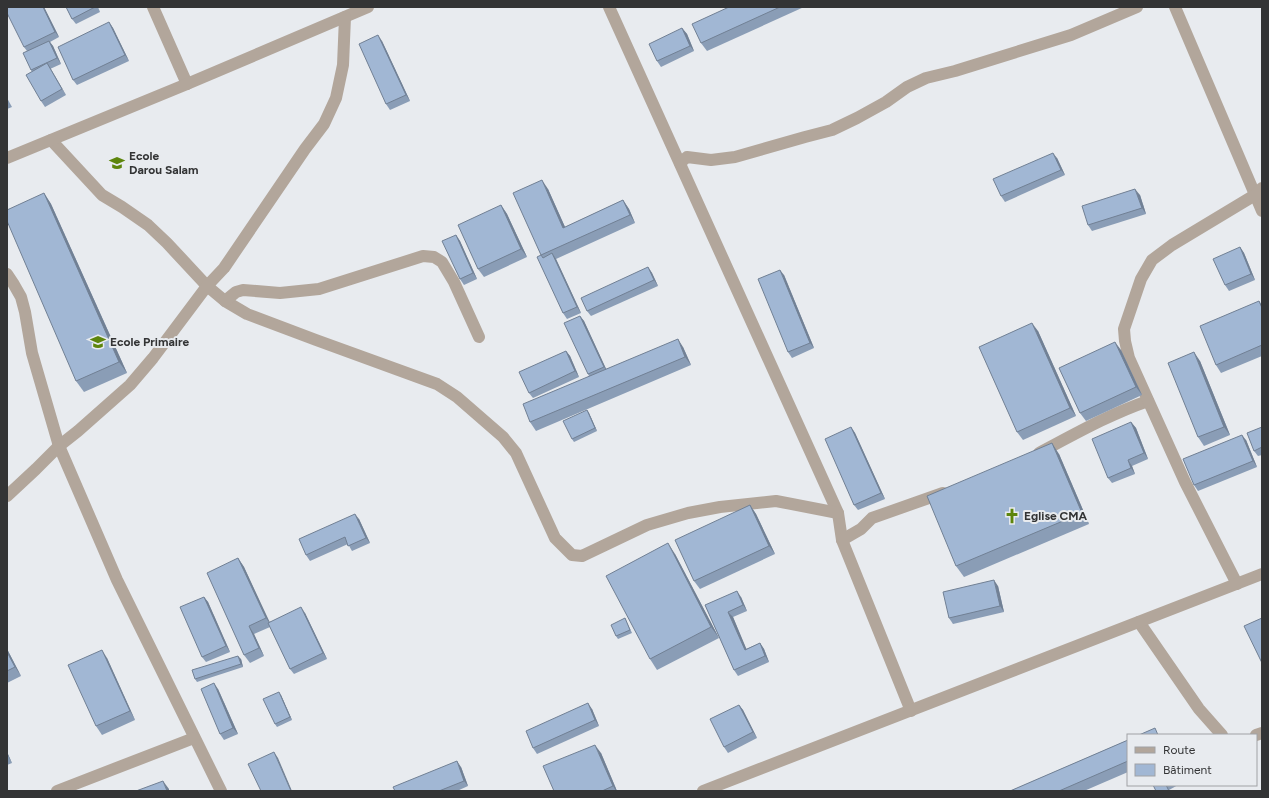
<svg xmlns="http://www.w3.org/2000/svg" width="1269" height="798" font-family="Figtree,sans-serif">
<rect width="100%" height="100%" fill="#e8ebef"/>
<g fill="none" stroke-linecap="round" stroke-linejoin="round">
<g stroke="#b2a69b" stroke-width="12">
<path d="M153,7l34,77"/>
<path d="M609,7l229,506 4,27 69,171"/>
<path d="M1175,7l87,204"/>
<path d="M51,140l51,55 20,12 26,18 19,18 40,43 18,15 22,13 69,26 121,44 20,13 46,40 13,16 39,85 17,17 10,1 65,-31 41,-12 32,-6 56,-6 62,12"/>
<path d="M7,158l180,-74 181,-77"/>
<path d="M680,163l7,-6 24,3 24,-3 70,-20 27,-7 25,-12 29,-16 21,-15 19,-9 29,-7 116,-36 66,-28"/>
<path d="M7,274l6,9 8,14 4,15 7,41 27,93 58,134 104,211"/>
<path d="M225,301l11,-9 7,-2 37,3 39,-4 104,-33 11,1 8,5 12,20 25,55"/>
<path d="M1039,453c36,-19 71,-39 109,-52"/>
<path d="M7,496l29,-27 23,-23 19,-15 52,-46 23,-27 54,-72 17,-18 81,-119 19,-25 12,-26 7,-33 2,-48"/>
<path d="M842,540l19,-11 11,-11 71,-25"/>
<path d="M1237,584l-52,-102 -56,-124 -4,-17 -1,-12 17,-50 11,-19 20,-15 83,-50 7,-7"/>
<path d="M1139,622l60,87 23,26"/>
<path d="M1256,735l6,-2"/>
<path d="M57,791l137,-53"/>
<path d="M703,791l559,-217"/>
</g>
</g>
<g fill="#8a9db6">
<path d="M44,7l15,30 -9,5 3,4 8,18 -11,5 16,26 -21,12 -4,-6 -9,-29 -1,-2 -4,-19 -3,-4z"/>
<path d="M66,7h32l2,5 -24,12 -4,-5z"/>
<path d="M729,7h75l-97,44 -6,-8z"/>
<path d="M109,22l4,6 16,33 -52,24 -4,-5z"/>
<path d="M682,28l5,6 7,17 -33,16 -4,-6z"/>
<path d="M382,41l28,60 -20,9 -4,-6z"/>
<path d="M7,98l5,9 -5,2z"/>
<path d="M1057,158l8,17 -60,27 -4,-6z"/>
<path d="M548,189l17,38 58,-27 6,9 6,14 -79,36 25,54 -14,6 -4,-6 -22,-58z"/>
<path d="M44,193l7,11 76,169 -43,19 -8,-11z"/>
<path d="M1140,195l6,19 -54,17 -4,-6z"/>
<path d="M501,205l6,9 20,43 -43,20 -6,-8z"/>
<path d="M456,235l4,6 17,38 -13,6 -4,-6z"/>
<path d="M1240,247l4,6 11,27 -26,11 -4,-6z"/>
<path d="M648,267l4,6 6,13 -67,30 -4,-5z"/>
<path d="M784,275l30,73 -22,10 -4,-6z"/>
<path d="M1259,301l3,4v51l-41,17 -5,-8z"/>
<path d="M580,316l4,5 22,48 77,-22 8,18 -155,66 -6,-9 59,-46 -1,-2z"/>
<path d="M1038,331l38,85 -53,24 -6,-8z"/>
<path d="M1121,350l21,45 -56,26 -6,-8z"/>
<path d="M566,351l4,5 9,21 -46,21 -4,-5z"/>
<path d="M1200,361l30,74 -26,11 -6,-9z"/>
<path d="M587,410l2,3 8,18 -23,11 -2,-3z"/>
<path d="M1131,422l5,6 12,31 -16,7 3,8 -23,9 -4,-5z"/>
<path d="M851,427l4,6 30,66 -27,11 -4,-5z"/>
<path d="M1262,427v28l-4,1 -4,-5z"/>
<path d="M1246,440l11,27 -59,24 -4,-6z"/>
<path d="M1059,454l30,70 -125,53 -8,-11z"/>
<path d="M750,505l6,9 19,40 -75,35 -6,-8z"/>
<path d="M359,519l11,24 -18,8 -4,-7 -38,17 -4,-6z"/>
<path d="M675,554l44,84 -62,32 -7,-11z"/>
<path d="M238,558l6,9 25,55 36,-9 22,46 -33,15 -4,-5 -20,-42 -16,7 10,22 -14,7 -6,-8z"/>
<path d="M998,586l6,26 -51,12 -4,-6z"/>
<path d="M204,597l4,5 22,50 -24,10 -4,-5z"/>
<path d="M741,597l6,14 -14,6 13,32 14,-6 4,6 5,13 -31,14 -4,-6 -29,-65z"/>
<path d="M625,618l7,15 -14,6 -2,-3z"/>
<path d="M7,649l14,27 -14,7z"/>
<path d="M107,658l28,62 -33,15 -6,-9z"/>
<path d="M241,659l2,8 -46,15 -2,-3z"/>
<path d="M218,689l20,45 -14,6 -4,-6z"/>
<path d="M281,695l11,25 -15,7 -2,-3z"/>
<path d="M739,705l4,5 14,28 -29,15 -4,-6z"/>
<path d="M592,709l7,17 -62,28 -4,-6z"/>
<path d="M1128,740v32l-44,19h-74z"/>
<path d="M7,752l5,11 -5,2z"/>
<path d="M601,753l16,38h-63z"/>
<path d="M461,767l7,19 -11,5h-62z"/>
<path d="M1153,785h25l-9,5z"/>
</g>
<g fill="#718094">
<path d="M43,7h1l15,30 -4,-5z"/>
<path d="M109,22l4,6 16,33 -4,-6z"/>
<path d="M682,28l5,6 7,17 -4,-5z"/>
<path d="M378,35l4,6 28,60 -4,-6z"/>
<path d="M49,41l4,5 8,18 -4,-6z"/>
<path d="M47,63l4,6 15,26 -4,-6z"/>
<path d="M1053,153l4,5 8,17 -4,-5z"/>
<path d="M542,180l6,9 21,47 -6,-8z"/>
<path d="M1135,189l5,6 6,19 -4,-6z"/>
<path d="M44,193l7,11 76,169 -8,-11z"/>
<path d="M623,200l6,9 6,14 -5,-8z"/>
<path d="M501,205l6,9 20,43 -6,-8z"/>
<path d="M456,235l4,6 17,38 -4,-6z"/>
<path d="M1240,247l4,6 11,27 -4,-6z"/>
<path d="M552,253l4,6 25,54 -4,-6z"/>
<path d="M648,267l4,6 6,13 -4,-6z"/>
<path d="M780,270l4,5 30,73 -4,-5z"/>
<path d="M580,316l4,5 24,52 -4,-6z"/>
<path d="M1032,323l6,8 38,85 -6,-8z"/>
<path d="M678,339l5,8 8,18 -6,-8z"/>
<path d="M1115,342l6,8 21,45 -6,-8z"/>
<path d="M566,351l4,5 9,21 -4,-6z"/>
<path d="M1194,352l6,9 30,74 -6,-8z"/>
<path d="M587,410l2,3 8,18 -2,-3z"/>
<path d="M1131,422l5,6 12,31 -4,-6z"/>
<path d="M851,427l4,6 30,66 -4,-6z"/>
<path d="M1242,435l4,5 11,27 -4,-6z"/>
<path d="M1052,443l7,11 30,70 -7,-11z"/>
<path d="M1128,460l4,6 3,8 -4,-6z"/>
<path d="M750,505l6,9 19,40 -6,-8z"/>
<path d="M355,514l4,5 11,24 -4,-5z"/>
<path d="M668,543l7,11 44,84 -8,-11z"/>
<path d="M238,558l6,9 28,60 -6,-9z"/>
<path d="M994,580l4,6 6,26 -4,-6z"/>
<path d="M737,591l4,6 6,14 -4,-6z"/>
<path d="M204,597l4,5 22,50 -4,-6z"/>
<path d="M301,607l4,6 22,46 -4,-6z"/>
<path d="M728,612l5,5 16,38 -4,-5z"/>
<path d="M249,626l5,8 10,22 -5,-8z"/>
<path d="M760,643l4,6 5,13 -4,-6z"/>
<path d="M7,649l14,27 -6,-9 -8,-15z"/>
<path d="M102,650l5,8 28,62 -5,-9z"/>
<path d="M238,656l3,3 2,8 -2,-3z"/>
<path d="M214,683l4,6 20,45 -5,-6z"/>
<path d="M279,692l2,3 11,25 -2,-3z"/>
<path d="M588,703l4,6 7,17 -4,-6z"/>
<path d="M739,705l4,5 14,28 -4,-6z"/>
<path d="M595,745l6,8 16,38h-1l-3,-5z"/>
<path d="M7,752l5,11 -5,-9z"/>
<path d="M274,752l4,6 14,33h-1z"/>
<path d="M457,761l4,6 7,19 -4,-5z"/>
<path d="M163,781l6,8v2h-2z"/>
</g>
<g fill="#a1b7d4" stroke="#718094">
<path d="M7,7h36l12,25 -31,15 -17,-34z"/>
<path d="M66,7h29l-23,12z"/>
<path d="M729,7h51l-79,36 -9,-19z"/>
<path d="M109,22l16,33 -52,25 -15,-33z"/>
<path d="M682,28l8,18 -33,15 -8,-17z"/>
<path d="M378,35l28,60 -20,9 -27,-60z"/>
<path d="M49,41l8,17 -26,12 -8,-17z"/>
<path d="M47,63l15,26 -21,12 -15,-26z"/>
<path d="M1053,153l8,17 -60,26 -8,-17z"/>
<path d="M542,180l21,48 60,-28 7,15 -89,40 -28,-62z"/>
<path d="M1135,189l7,19 -54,17 -6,-19z"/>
<path d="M44,193l75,169 -43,19 -69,-160v-11z"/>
<path d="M501,205l20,44 -43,20 -20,-44z"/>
<path d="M456,235l17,38 -13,6 -18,-38z"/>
<path d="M1240,247l11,27 -26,11 -12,-26z"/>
<path d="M552,253l25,54 -14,6 -26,-56 4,-2 2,3z"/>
<path d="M648,267l6,13 -67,31 -6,-13z"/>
<path d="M780,270l30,73 -22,9 -30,-73z"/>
<path d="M1259,301l3,7v37l-46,20 -16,-39z"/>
<path d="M580,316l24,51 -16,7 -24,-51z"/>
<path d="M1032,323l38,85 -53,24 -38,-85z"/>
<path d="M678,339l7,18 -155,65 -7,-18z"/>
<path d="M1115,342l21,45 -56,26 -21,-45z"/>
<path d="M566,351l9,20 -46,22 -10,-21z"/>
<path d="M1194,352l30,75 -26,10 -30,-74z"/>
<path d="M587,410l8,18 -23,11 -9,-18z"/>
<path d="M1131,422l13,31 -16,7 3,8 -23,10 -16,-39z"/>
<path d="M851,427l30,66 -27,12 -29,-66z"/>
<path d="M1262,427v20l-8,4 -7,-18z"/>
<path d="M1242,435l11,26 -59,24 -11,-26z"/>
<path d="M1052,443l30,70 -126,53 -29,-70z"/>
<path d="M750,505l19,41 -75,35 -19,-41z"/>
<path d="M355,514l11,24 -18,8 -3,-9 -39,18 -7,-16z"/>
<path d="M668,543l43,84 -61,32 -44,-83z"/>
<path d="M238,558l28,60 -17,8 10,22 -15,7 -37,-82z"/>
<path d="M994,580l6,26 -51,12 -6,-26z"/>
<path d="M737,591l6,14 -15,7 17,38 15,-7 5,13 -31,14 -29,-65z"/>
<path d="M204,597l22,49 -24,11 -22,-50z"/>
<path d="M301,607l22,46 -33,16 -22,-46z"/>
<path d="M625,618l5,12 -14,6 -5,-11z"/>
<path d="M1262,618v45l-18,-37z"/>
<path d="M102,650l28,61 -34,15 -28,-61z"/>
<path d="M7,652l8,15 -8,4z"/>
<path d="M238,656l3,8 -46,15 -3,-9z"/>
<path d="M214,683l19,45 -13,6 -19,-45z"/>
<path d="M279,692l11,25 -15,7 -12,-25z"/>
<path d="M588,703l7,17 -62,28 -7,-17z"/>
<path d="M739,705l14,27 -29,15 -14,-28z"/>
<path d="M1155,728l3,7h-19z"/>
<path d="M1128,740v21l-69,30h-49z"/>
<path d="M595,745l18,41 -11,5h-48l-11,-25z"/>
<path d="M274,752l17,39h-30l-13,-27z"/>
<path d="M457,761l7,20 -25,10h-44l-2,-4z"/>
<path d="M163,781l4,10h-31z"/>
<path d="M1153,785h13l3,6h-13z"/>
</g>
<defs>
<g id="school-bare" transform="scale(1.2)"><path d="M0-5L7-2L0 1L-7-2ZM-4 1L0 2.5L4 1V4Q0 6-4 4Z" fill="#5d850c" stroke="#e8ebef" stroke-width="2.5" paint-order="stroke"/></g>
<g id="church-bare" transform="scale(1.2)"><path d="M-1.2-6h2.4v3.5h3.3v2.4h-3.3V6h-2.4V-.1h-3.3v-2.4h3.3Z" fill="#5d850c" stroke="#e8ebef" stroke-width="2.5" paint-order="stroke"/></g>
</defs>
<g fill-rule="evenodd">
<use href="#school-bare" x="117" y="163"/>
<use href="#school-bare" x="98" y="342"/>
<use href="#church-bare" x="1012" y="516"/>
</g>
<g text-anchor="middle" stroke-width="4" stroke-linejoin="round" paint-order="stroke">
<g font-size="12" font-weight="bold" fill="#333435" stroke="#e8ebef" text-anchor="start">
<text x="129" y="160">Ecole<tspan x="129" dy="14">Darou Salam</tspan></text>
<text x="110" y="346">Ecole Primaire</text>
<text x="1024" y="520">Eglise CMA</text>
</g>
</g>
<rect width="1269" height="798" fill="none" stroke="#333435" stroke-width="16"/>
<rect x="1127" y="734" width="130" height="52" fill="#e8ebef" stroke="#a0a2a5"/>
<rect x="1135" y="747" width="20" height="6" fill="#b2a69b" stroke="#a0a2a5"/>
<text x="1163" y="754" font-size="12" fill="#333435">Route</text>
<rect x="1135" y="764" width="20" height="12" fill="#a1b7d4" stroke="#a0a2a5"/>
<text x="1163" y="774" font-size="12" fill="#333435">Bâtiment</text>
</svg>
